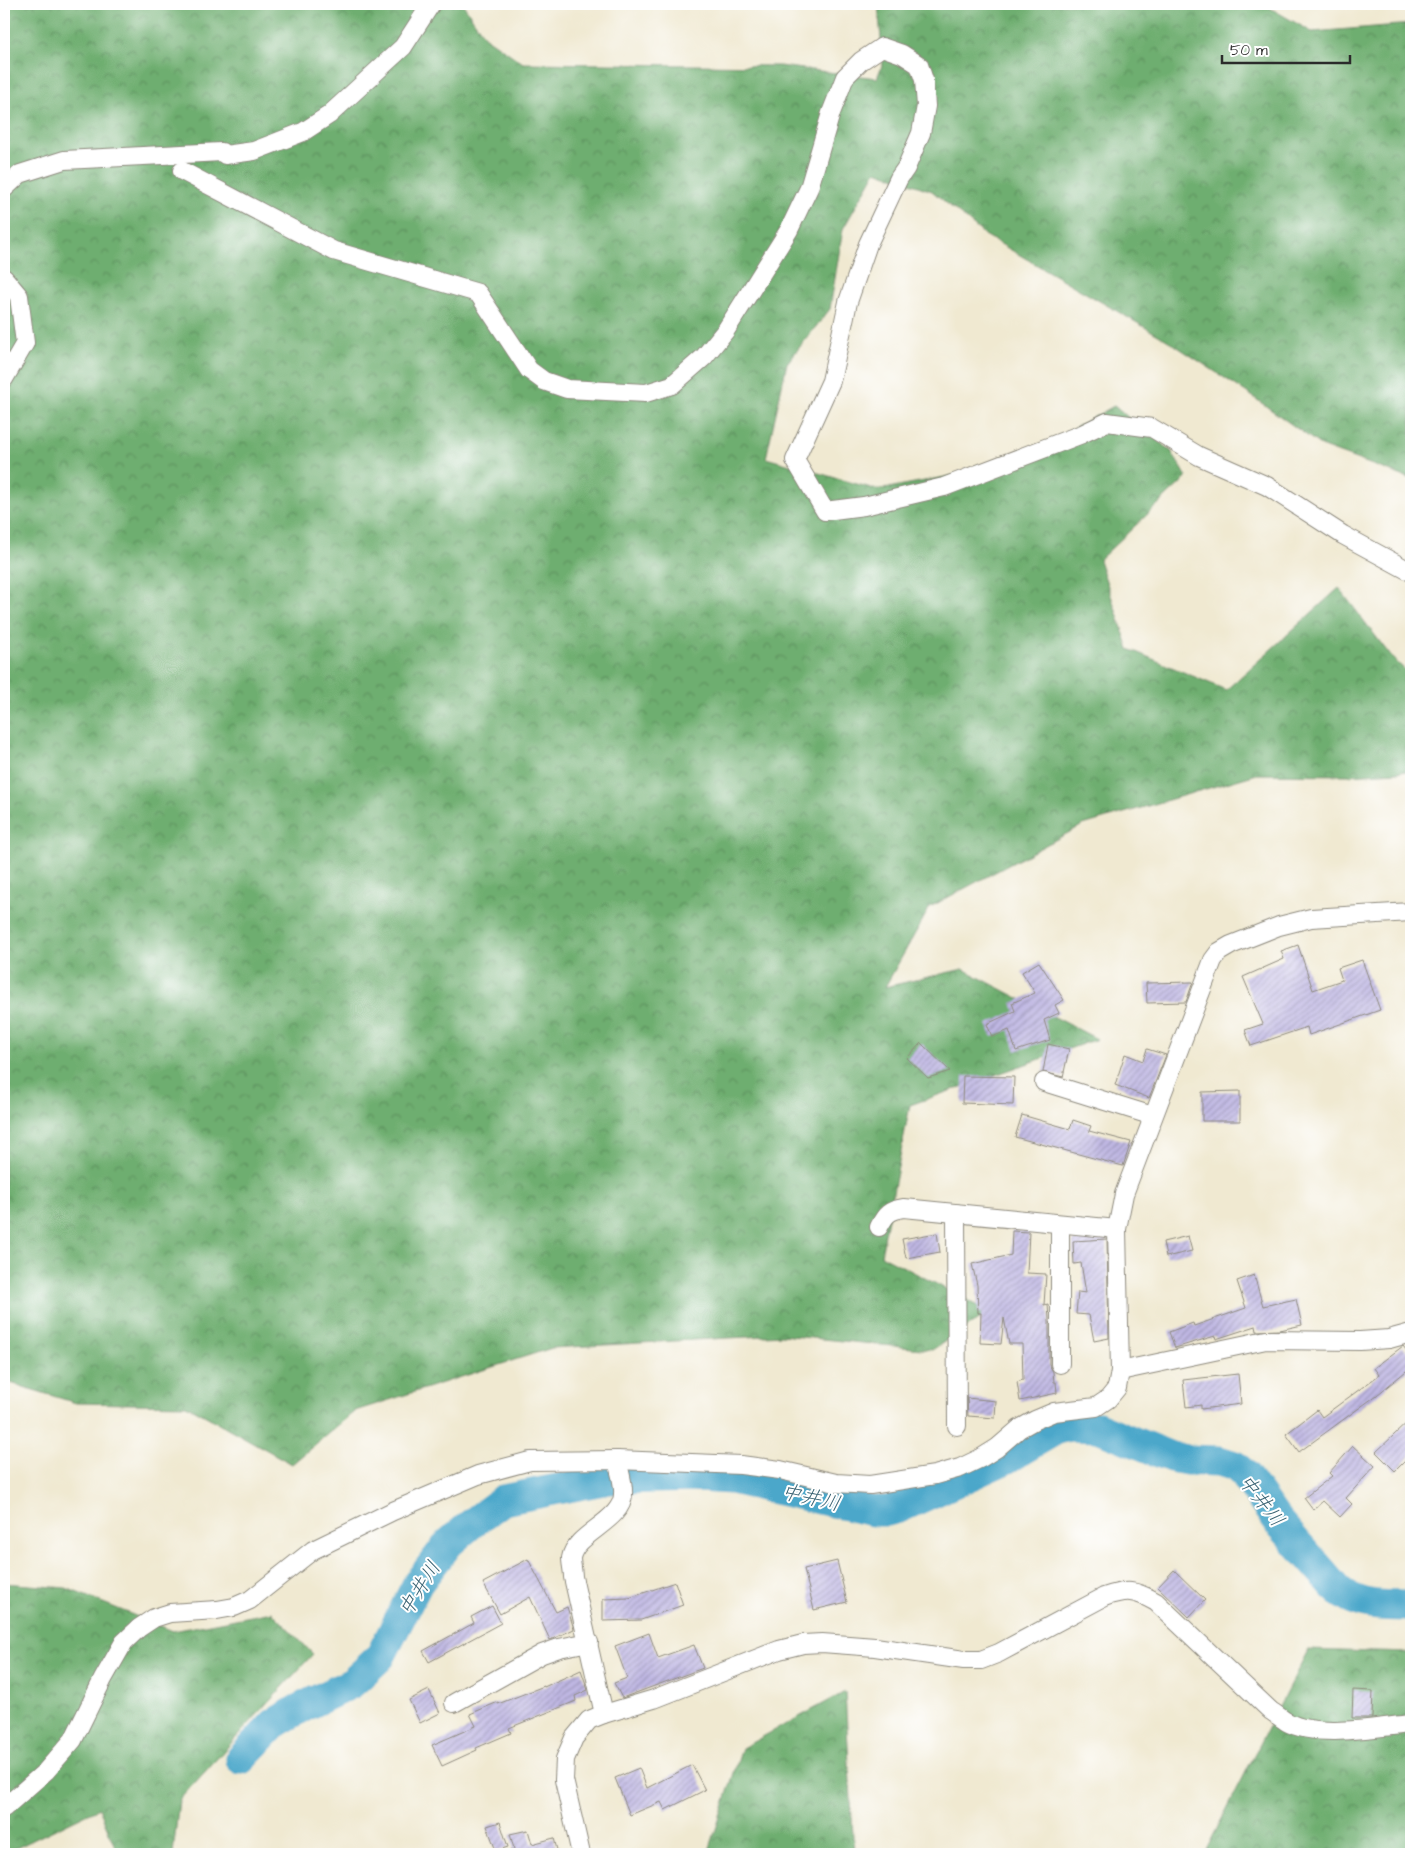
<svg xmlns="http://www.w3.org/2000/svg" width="1415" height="1858" font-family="'Architects Daughter','Klee One',sans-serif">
<defs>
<pattern id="forest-crowns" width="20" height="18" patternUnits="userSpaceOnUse" patternTransform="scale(1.25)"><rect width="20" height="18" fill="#6eae70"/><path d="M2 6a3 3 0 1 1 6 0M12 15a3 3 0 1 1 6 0" fill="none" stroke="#5b8e5c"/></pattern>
<pattern id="building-hatch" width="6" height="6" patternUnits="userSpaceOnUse" patternTransform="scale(1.25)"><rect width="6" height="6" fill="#bfb7e3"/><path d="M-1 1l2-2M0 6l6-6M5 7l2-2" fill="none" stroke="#9b95b8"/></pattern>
</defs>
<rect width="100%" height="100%" fill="#fff"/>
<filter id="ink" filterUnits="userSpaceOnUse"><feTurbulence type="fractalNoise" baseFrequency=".02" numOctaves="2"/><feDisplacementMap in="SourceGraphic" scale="10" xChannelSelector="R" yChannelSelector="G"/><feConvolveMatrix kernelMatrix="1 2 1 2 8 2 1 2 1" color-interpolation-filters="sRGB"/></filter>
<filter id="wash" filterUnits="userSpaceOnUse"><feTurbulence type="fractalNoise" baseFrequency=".0096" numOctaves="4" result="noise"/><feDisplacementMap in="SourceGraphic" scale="20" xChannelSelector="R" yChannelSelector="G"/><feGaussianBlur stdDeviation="1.12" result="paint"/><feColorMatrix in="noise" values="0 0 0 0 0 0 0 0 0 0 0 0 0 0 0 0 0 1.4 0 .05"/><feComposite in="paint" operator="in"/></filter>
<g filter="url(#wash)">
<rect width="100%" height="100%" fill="#f0e9d1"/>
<g fill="url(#forest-crowns)" stroke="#4c6c4e">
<path d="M4,4h459l21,32 39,27 256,3 98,12 6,-15 -5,-59h393l-1,4 42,24 99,-8v455l-88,-32 -74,-53 -82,-54 -182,-105 -53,-44 -56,-20 -33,58 -13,80 -43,54 -21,95 112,32 129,-25 107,-59 57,45 16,26 -88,83 30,89 97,41 113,-102 54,71 18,16v96l-62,4 -92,-1 -174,51 -153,82 -45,80 78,-18 134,70 -187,66 -29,150 109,57 -58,38 -150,-15 -230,13 -197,63 -63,53 -106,-59 -110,-2 -72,-22z"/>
<path d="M4,1583l62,5 107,43 99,-19 41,42 -134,146 -6,54h-55l-19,-46 -95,46z"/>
<path d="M1308,1650l103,3v201h-207z"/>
<path d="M845,1692l9,162h-146l34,-106z"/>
</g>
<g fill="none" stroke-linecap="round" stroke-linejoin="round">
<path stroke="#4ca7ca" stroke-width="31" d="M241,1759l34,-36 22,-13 55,-27 28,-26 38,-74 31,-40 21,-18 33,-25 105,-21 91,-2 32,2 141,32h15l12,-3 107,-49 51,-30 12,-3 29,1 73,30 16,3 32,1 16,5 9,8 32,45 63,72c24,17 44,14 72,15"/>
</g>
<g id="blocks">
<g fill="url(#building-hatch)">
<path d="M1298,945l15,45 29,-10 -4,-12 24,-8 18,50 -71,25 -2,-8 -56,19 -6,-16 18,-6 -20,-47 41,-18 -3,-8z"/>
<path d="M1039,962l25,38 -9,5 4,8 -15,7 6,20 -34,11 -7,-21 -17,7 -5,-13 28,-13 -3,-8 23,-10 -13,-21z"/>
<path d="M1193,982l-7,20 -39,1 -1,-20z"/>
<path d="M921,1043l29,28 -22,7 -21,-20z"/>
<path d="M1048,1044l21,5 -6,28 -20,-5z"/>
<path d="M1147,1049l19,6 -17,43 -34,-13 10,-31 18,7z"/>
<path d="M963,1076l51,1 -1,28 -51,-2z"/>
<path d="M1240,1091v30h-38v-29z"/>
<path d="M1022,1115l48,14 3,-9 18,6 -2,5 42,11 -8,24 -108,-29z"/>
<path d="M1012,1231l17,1 -2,41 19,1 -2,31 4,-1 1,16v44l4,8 1,10h2l1,11 -37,8 -3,-19 6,-2 -1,-36h-13l-5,-26 -3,26 -21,-1 1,-30h-3l-1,-28 -5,-21 39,-9z"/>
<path d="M937,1233l3,19 -34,6 -4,-19z"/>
<path d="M1188,1236l4,15 -26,6 -3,-15z"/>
<path d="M1107,1239l2,99 -15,3 -5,-26 -13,-1 2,-22 8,1 -5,-30 -7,1 -1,-23z"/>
<path d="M1254,1275l9,31 33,-7 6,26 -22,5 -23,1 -1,-5 -40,13 -1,-3 -40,12 -6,-16 24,-9 1,3 52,-18 -9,-27z"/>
<path d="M1403,1346l8,10v11l-34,28 -78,57 -13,-18 31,-24 5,7 57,-42 -5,-7z"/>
<path d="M1238,1374l3,30 -40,5v-4l-15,2 -3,-27z"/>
<path d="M967,1398l29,3 -1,17 -27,-2z"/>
<path d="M1411,1419v36l-16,16 -19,-19z"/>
<path d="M1353,1446l22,20 -29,32 6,6 -12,13 -17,-16 -10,9 -9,-12 28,-22 -3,-3z"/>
<path d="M528,1559l28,53 11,-5 7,22 -24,11 -20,-43 -30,17 -17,-31z"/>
<path d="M837,1561l10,41 -33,8 -10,-41z"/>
<path d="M1174,1570l31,30 -16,17 -31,-30z"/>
<path d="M675,1582l8,23 -42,15 -38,1v-22l26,-1z"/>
<path d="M492,1606l9,17 -72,39 -6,-11 51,-28 -3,-6z"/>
<path d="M649,1633l9,25 36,-13 9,23 -81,30 -8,-15 13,-5 -12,-32z"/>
<path d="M581,1670l7,20 -13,6 1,5 -67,27 2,5 -35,15 1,2 -35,16 -10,-21 44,-19 -6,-12 28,-12v2l46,-18v1z"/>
<path d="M429,1690l11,23 -20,10 -11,-23z"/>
<path d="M1353,1690l20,1 -1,27h-20z"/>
<path d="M692,1765l13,25 -40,20 -4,-8 -31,13 -15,-37 24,-10 8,20z"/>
<path d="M500,1822l8,25 -12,4 -9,-25z"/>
<path d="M528,1830l4,14 22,-6 4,16h-47v-4l3,-1 -4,-15z"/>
</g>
</g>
</g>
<g filter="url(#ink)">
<use href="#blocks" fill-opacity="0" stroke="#8e8a7e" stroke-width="1"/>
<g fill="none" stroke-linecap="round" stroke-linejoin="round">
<g stroke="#8e8a7e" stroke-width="20">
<g id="minor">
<path d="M182,171l152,80 144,42 51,77 15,11 23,8 79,4 26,-8 32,-28 22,-27 63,-100 20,-42 22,-75 14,-36 16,-16 21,-14 20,7 17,11 5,15 2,26 -5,27 -15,35 -7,10 -31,66 -20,58 -17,79 -36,79 30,51 39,-5 80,-19 138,-53 25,-12 45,6 47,28 68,30 76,49 68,37"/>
<path d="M4,189l16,-15 44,-14 158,-8 3,3 29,-4 49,-19 26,-17 74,-68 28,-43"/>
<path d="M4,278l15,18 6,47 -21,36"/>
<path d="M1044,1082l109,34"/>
<path d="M956,1213l1,213"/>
<path d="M1060,1224v140"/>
<path d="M879,1227c6,-12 10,-17 25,-19l213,21"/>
<path d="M1120,1371l146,-31 94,1 29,-2 22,-6"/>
<path d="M454,1703l88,-49 17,-6 30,-6"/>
<path d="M604,1714l-31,-137c0,-6 -2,-13 -2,-19 4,-25 52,-37 52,-64 1,-11 -4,-24 -6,-34"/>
<path d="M4,1808l42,-37 27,-31 30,-61 21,-37 15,-14 15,-10 16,-5 47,-3 17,-3 16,-7 63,-50 80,-39 85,-36 52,-14 87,-1 124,5 39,5 56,13 34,2 65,-10 25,-7 21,-10 16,-10 22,-19 16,-9 19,-8 42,-5 12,-8 9,-11 3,-17 -3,-142 7,-35 89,-234 6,-8 12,-7 48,-19 32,-8 100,-6"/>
<path d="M581,1854l-17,-74 1,-21 9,-21 15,-18 15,-6 50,-15 125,-49 24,-6 19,-1 53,4 89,13h17l18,-7 105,-56c23,-8 31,-7 52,5l115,109c5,3 11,8 16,11 31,17 90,5 124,2"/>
</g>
</g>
<use href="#minor" stroke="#fff" stroke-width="18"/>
</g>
</g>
<g text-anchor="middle" stroke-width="4" stroke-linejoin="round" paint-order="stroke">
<g font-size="20" font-style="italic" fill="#3a6373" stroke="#fff">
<text transform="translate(811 1497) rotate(13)" y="7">中井川</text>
<text transform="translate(1262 1500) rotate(52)" y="7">中井川</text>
<text transform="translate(419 1588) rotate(-58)" y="7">中井川</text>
</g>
</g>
<rect width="1415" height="1858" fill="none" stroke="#fff" stroke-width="20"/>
<path d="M1222 55v8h128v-8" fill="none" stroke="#2b2b2b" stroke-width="2.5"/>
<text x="1230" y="55" font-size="15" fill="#2b2b2b" stroke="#ffffff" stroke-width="4" paint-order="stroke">50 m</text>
</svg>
